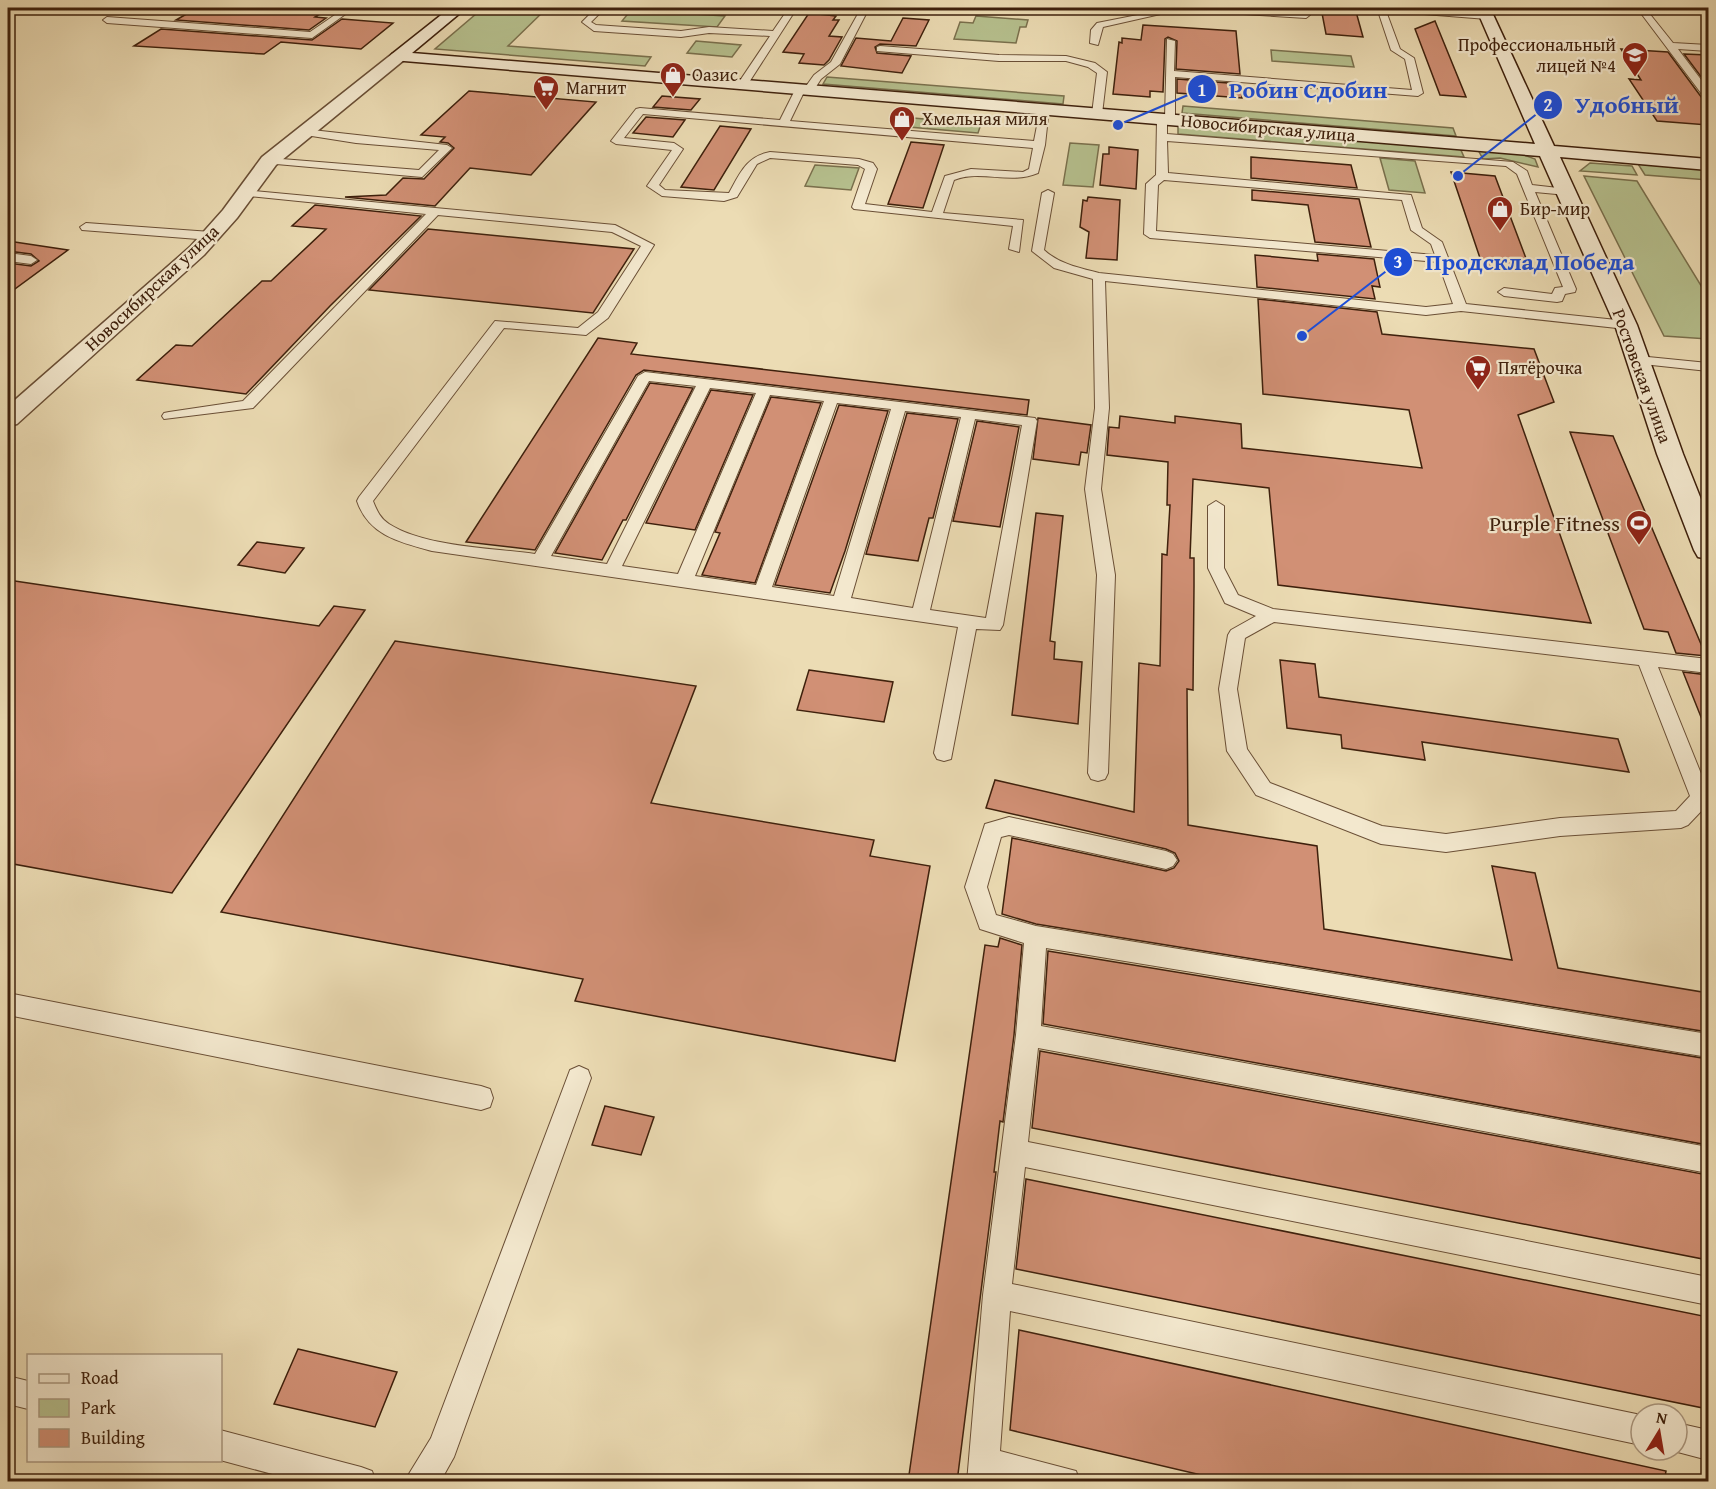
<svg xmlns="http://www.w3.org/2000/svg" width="1716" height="1489" font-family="'Gentium Book Plus',serif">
<rect width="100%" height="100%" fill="#ecdcb4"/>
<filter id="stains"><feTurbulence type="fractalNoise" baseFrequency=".00333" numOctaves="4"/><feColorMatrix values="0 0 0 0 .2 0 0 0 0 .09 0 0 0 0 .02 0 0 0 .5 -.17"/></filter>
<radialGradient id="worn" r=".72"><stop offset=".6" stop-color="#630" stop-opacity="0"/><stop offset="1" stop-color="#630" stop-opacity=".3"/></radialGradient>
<g fill="#b6c08e" stroke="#7a704d" stroke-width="1.5">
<path d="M483,8h64l-39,38 143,11 -6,9 -210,-17z"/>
<path d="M631,10l94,6 -8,11 -95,-6z"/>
<path d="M976,16l52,4 -2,7h-6l-4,16 -62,-4 6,-17 13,1z"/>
<path d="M696,41l45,4 -9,12 -45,-4z"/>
<path d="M1271,50l80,6 3,11 -82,-6z"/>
<path d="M827,77l237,19 -1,8 -240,-20z"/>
<path d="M1183,106l270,22 3,8 -274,-23z"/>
<path d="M913,118l68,6 -3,9 -69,-6z"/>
<path d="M1178,125l282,23 4,9 -286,-23z"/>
<path d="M1070,143l29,2 -6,42 -30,-2z"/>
<path d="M1478,150l43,4 14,5 3,8 -38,-9 -17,1z"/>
<path d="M1380,158l35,3 10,32 -36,-3z"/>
<path d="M1590,163l42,3 5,9 -57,-4z"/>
<path d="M1638,164l70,6v10l-63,-5z"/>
<path d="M815,165l44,3 -8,22 -46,-4z"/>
<path d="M1584,176l53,5 71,116v42l-44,-3z"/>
</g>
<g fill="#d19075" stroke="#3e200c" stroke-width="1.5">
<path d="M197,8h132l-14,9 11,1 -17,12 -133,-10z"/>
<path d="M1321,8h34l8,29 -37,-3z"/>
<path d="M809,13l27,3 -3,4h6l-10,16 13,1 -13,23 -5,5 -25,-2 5,-9 -21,-2z"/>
<path d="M903,18l26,2 -13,26 -36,-2 -5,3 2,6 34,3 -9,17 -61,-7 15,-28 35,3z"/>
<path d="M342,19l51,4 -32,26 -80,-7 -17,12 -130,-8 27,-17 151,11z"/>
<path d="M1435,21l31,76 -26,-2 -25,-66z"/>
<path d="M1143,25l93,6 4,43 -64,-5 1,-28 -9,-4 -3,2 -2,53 -13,-1v6l-37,-3 6,-52 3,1v-5l19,2z"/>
<path d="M1621,49l47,3 34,46 6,2v25l-51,-4 -28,-42 12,1z"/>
<path d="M1684,54l24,1v31z"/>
<path d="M1177,79l64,5 1,14 -65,-5z"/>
<path d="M469,91l127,11 -65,73 -61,-7 -35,38 -90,-9 41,-2 17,-17 21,1 30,-31 -6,-5 -8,-1 5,-5 -24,-2z"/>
<path d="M662,96l38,3 -9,11 -38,-3z"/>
<path d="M646,117l39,3 -12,17 -40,-4z"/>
<path d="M720,126l31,3 -37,61 -33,-3z"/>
<path d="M911,142l33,3 -21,63 -35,-4z"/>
<path d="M1109,147l29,3 -2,39 -36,-4 3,-31h6z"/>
<path d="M1251,157l100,8 6,23 -106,-10z"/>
<path d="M1451,172l44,4 32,85 -3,-1 4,10 -40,-3 -2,-5 -5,-1z"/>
<path d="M1252,190l107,9 12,48 -56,-5 -7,-37 -56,-5z"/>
<path d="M1088,197l32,3 -3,60 -31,-2 3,-26 -9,-5 3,-27 4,1z"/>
<path d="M315,205l106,11 -91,90 -84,88 -109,-14 39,-35 16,1 70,-65h9l55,-52 -34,-3z"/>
<path d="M428,229l206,20 -41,64 -224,-23z"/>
<path d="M8,241l60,9 -60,44v-31l23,3 8,-5 -8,-7 -23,-3z"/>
<path d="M1317,254l57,5 6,28 -8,-1 3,13 -118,-12 -2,-32 63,6z"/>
<path d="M1258,299l119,13 5,22 152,15 20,53 -36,13 73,208 -313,-38 -9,-97 -76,-9 -3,79h4v28l-1,104 -6,-1 1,136 129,21 7,83 188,31 -20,-94 43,7 23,95 150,25v39l-672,-108 -34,-10 10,-76 154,33 8,-3 5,-7 -4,-8 -9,-4 -180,-41 9,-28 139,32 5,-149 21,3 2,-112 5,1 3,-50h-3l1,-43 -61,-7 2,-28 10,1 1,-12 55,7v-7l66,8 1,24 180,20 -13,-58 -146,-16z"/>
<path d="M598,338l39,5 -6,11 398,46 -2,15 -383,-45 -8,5 -101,175 -69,-8z"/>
<path d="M650,383l43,5 -67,132h-3l-21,40 -47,-7z"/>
<path d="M711,390l42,5 -58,135 -49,-7z"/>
<path d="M771,397l50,6 -66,180 -53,-8 18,-42 -5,-1z"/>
<path d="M839,405l49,6 -43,140 -15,42 -55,-8z"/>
<path d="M907,413l51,6 -25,99h-4l-11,43 -52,-7z"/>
<path d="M1038,418l53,7 -4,28 -6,-1 -2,13 -46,-6z"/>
<path d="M977,421l42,6 -19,100 -47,-6z"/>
<path d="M1570,432l43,4 93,220 -30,-3 -8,-21 -24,-3z"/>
<path d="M1036,513l27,3 -13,125 5,1 -1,17 28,3 -4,62 -66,-9z"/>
<path d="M257,542l47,6 -19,25 -47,-8z"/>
<path d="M8,580l311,46 15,-20 31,4 -193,283 -164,-30z"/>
<path d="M395,641l301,45 -45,117 223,37 -4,16 60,10 -35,195 -320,-60 8,-22 -362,-67z"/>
<path d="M1280,660l35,4 4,33 299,42 11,33 -207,-30 3,18 -83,-12 -1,-13 -54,-7z"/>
<path d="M809,670l84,12 -9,40 -87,-12z"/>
<path d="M1683,672l25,3v57h-1z"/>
<path d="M1000,938l22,7 -8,90 -11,87 -3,-1 -6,51h2l-39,310h-49l77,-537 13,2z"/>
<path d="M1048,951l660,108v86l-665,-121z"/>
<path d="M1040,1051l668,124v85l-676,-132z"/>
<path d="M605,1106l49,11 -13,38 -49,-10z"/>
<path d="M1026,1179l682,138v92l-692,-140z"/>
<path d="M1019,1330l647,141 -2,11h-433l-221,-52z"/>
<path d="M298,1349l99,23 -22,55 -101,-23z"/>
</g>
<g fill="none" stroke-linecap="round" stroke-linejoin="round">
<g stroke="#6a4f36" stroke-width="2">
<g id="lane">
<path d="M345,8h9l-42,30 -205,-15 -4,-3 4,-3 203,15z"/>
<path d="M436,8h24l1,1 -4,3z"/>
<path d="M596,8h9l-14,14 5,3 85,6 28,-4 64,4 13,-19 7,2 -47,73 -4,1 -5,-3 33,-49 -61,-3 -28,4 -87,-6 -12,-9z"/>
<path d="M858,8h8l1,4 -27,52 -19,15 -9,14 -8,-1 -14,29 244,20 6,-31 9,-2 -4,37 -7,28c-28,12 -57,-4 -84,7l-11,33 80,7 -4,32 -10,-3 4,-23 -159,-17 -2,-2 13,-38 -7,-4 -88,-7 -13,6 -20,33 -13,4 -62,-5 -15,-10 25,-36 -56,-6 -5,-3 25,-32 4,-1 140,12 16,-32 8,1 10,-14 17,-13 28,-50zM643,114l390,34 -4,21 -6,3 -52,-3 -26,7 -13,36 -67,-8 12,-35 -4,-6 -14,-4 -89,-7c-23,4 -30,21 -41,41l-64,-3 -6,-5 24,-36 -9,-6 -50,-5z"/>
<path d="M1173,8h14l-84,19 -5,18 -8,-2 1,-13 6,-7z"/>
<path d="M1191,8l110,4v-4h8l1,7 -4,3 -111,-7z"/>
<path d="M1377,8l110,5 4,3 -4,3 -101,-8 14,38 14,9 9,35 -5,3 -243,-19v44l-8,2v11l346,28 14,9 5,14 35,4 6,3 -6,3 -32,-3 41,97 -1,3 -10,2 -3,7 -5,1 -53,-6 -6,-4 6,-4 48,6 3,-6 8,-1 -46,-113 -11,-8 -339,-25 1,32 243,22 11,33 20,14 24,62 160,17 7,4 -7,4 -165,-18 -35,4 -321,-34 4,127 -8,81 14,86 -7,198 -3,6 -7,2 -7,-2 -3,-6 9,-198 -12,-86 10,-81 -2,-129 -39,-11 -22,-17 10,-58 6,-3 6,3 -10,57c15,14 36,18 55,23l327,34 27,-3 -15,-42 -288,-24 -6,-4 2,-50 10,-9 1,-55 8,-2 2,-79 8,2 -1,30 238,19 -7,-31 -14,-9zM1164,180l238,20 9,30 20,14 4,11 -279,-24 2,-46z"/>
<path d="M1637,8h8l28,35 35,2v6l-30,-2 30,40v9l-4,-1z"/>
<path d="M880,46l119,9 67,1 29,7 12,9 -5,42 -5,3 -5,-3 5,-41 -9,-6 -22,-6h-67l-122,-10v-4z"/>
<path d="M303,129l144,16 5,3 -30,29 -157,-14 -2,-2 6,-3 150,12 20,-20 -83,-7 -57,-9 -1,-2z"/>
<path d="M243,190l372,35 39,20 -46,73 -22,17 -82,-7 -131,173c4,10 7,17 16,23 36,23 104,24 146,30l103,-178 7,-4 390,46 2,3 -34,204 -3,5 -24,-1 -25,130 -7,2 -7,-2 -3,-6 24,-126 -526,-76c-32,-9 -63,-15 -75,-50l2,-4 136,-176 83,7 20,-16 43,-66 -29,-14 -174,-17 -185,193 -89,11 -2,-3 2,-3 5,-1 74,-11 183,-187 -187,-19 -2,-2zM649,381l47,5 -89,178 -56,-8zM710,388l46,5 -78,181 -56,-8zM770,395l54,6 -68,184 -61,-9zM837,403l54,6 -57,187 -62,-9zM905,411l56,6 -48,191 -62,-10zM975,419l47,6 -36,193 -56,-8z"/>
<path d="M86,223l125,9 6,4 -6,4 -129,-10 -2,-3z"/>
<path d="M8,253l23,3 6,4 -6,4 -23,-3z"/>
<path d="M1638,356l70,7v8l-75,-8v-6z"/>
<path d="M1216,501l8,5v62l14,27 35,14 435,50v14l-50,-6 50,124v13l-20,21 -7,3 -121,8 -114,16 -65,-8 -125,-49 -29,-44 -8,-62 9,-54 3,-5 25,-14 -31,-13 -17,-35v-62zM1274,622l365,43 51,131 -14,15 -116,7 -114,16 -64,-8 -112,-43 -23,-34 -10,-60 8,-51z"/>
<path d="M1009,817l157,34 7,3 4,6 -4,6 -7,3 -157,-34 -8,2 -14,50 9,28 40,11 672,108v23l-662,-109 -5,78 667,121v26l-670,-125 -10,94 680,135v28l-683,-138 -13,117 629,131v30l-631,-134 -10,140 76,20 4,11h-113l16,-187 33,-260 8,-92 -44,-14 -15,-42 20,-63z"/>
<path d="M8,993l473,93 9,3 3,9 -3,9 -9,3 -473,-95z"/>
<path d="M579,1066l9,4 3,8 -137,379 -14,25h-36l27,-44 136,-360 3,-8z"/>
<path d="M8,1376l20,5v28l-20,-5z"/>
<path d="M1677,1423l31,7v30l-38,-10h7z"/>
<path d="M220,1430l141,37 11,4 4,11h-74l-82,-22z"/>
</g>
</g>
<g stroke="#6a4f36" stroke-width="3">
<path id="street" d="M398,52l8,5 -2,3 -128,105 -39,53 -33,37 -187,169 -9,2v-20l182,-159 33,-37 39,-53 130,-103z"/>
</g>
<g stroke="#3e200c" stroke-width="3">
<path id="secondary" d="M450,8h16l-54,45 1123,91 -59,-136h14l64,138 154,13v11l-148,-13 77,168 46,129 25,63v42l-10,-2 -4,-7 -37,-96 -42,-129 -75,-169 -1148,-96 -2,-3 2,-3z"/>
</g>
<use href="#lane" fill="#f3e8ce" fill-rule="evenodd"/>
<use href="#street" fill="#f3e8ce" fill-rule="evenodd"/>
<use href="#secondary" fill="#f3e8ce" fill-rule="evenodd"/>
</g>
<defs>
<g id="university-pin" transform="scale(1.35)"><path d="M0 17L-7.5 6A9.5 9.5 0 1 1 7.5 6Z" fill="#8f2418" stroke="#f3e8ce"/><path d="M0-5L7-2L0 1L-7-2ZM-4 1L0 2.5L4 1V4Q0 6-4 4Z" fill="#fff"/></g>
<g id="shop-pin" transform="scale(1.35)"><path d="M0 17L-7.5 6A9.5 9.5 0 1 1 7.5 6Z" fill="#8f2418" stroke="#f3e8ce"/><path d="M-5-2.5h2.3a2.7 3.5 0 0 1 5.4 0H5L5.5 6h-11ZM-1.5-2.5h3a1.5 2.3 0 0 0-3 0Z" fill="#fff"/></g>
<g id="supermarket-pin" transform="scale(1.35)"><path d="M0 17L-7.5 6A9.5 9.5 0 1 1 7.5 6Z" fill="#8f2418" stroke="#f3e8ce"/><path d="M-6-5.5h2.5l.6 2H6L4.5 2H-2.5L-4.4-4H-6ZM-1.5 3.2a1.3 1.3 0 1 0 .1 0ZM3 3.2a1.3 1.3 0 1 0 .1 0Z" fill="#fff"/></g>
<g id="stadium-pin" transform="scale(1.35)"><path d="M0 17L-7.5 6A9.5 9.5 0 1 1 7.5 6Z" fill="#8f2418" stroke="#f3e8ce"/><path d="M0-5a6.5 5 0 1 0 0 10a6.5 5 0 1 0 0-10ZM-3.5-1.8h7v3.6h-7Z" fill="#fff"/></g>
</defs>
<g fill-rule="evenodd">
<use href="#university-pin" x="1635" y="55"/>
<use href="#shop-pin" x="673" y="75"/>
<use href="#supermarket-pin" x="546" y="88"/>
<use href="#shop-pin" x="902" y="119"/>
<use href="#shop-pin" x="1500" y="209"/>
<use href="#supermarket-pin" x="1478" y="368"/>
<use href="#stadium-pin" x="1639" y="523"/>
</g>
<g text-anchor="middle" stroke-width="4.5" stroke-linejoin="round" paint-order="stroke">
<g font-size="18" fill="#3e200c" stroke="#f3e8ce" text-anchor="start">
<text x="1616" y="51" text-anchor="end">Профессиональный<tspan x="1616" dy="21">лицей №4</tspan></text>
<text x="692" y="81">Оазис</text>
<text x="566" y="94">Магнит</text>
<text x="922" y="125">Хмельная миля</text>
<text x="1520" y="215">Бир-мир</text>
<text x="1498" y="374">Пятёрочка</text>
</g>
<g font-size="18" fill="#3e200c" stroke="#f3e8ce">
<text transform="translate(1268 128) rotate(5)" y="6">Новосибирская улица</text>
<text transform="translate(152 288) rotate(-43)" y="6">Новосибирская улица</text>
<text transform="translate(1642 376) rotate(70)" y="6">Ростовская улица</text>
</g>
<g font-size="22" fill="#3e200c" stroke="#f3e8ce" text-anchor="end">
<text x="1620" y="531">Purple Fitness</text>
</g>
</g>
<path fill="none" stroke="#1d4ed8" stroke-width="2" d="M1118 125L1202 89M1458 176L1548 105M1302 336L1398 262"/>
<g fill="#1d4ed8" stroke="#f3e8ce" stroke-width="2">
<circle cx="1118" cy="125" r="6"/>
<circle cx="1458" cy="176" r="6"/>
<circle cx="1302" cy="336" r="6"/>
<circle cx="1202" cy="89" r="15"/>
<circle cx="1548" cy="105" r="15"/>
<circle cx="1398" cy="262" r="15"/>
</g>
<g font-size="18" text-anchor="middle" font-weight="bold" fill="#fff">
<text x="1202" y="96">1</text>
<text x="1548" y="111">2</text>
<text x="1398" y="268">3</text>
</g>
<g font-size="24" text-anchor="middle" font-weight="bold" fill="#1d4ed8" stroke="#f3e8ce" stroke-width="4.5" stroke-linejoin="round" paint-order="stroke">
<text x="1308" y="98">Робин Сдобин</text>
<text x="1627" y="113">Удобный</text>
<text x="1530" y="270">Продсклад Победа</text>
</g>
<rect width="1716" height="1489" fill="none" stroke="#ecdcb4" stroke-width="30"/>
<rect x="9" y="9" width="1698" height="1471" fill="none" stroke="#3e200c" stroke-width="3"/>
<rect x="15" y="15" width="1686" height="1459" fill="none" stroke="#3e200c" stroke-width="1.5"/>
<rect x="27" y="1354" width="195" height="108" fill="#f3e8ce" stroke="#ab9880" stroke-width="1.5"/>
<rect x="39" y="1374" width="30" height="9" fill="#f3e8ce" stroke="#ab9880" stroke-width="1.5"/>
<text x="81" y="1384" font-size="18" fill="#3e200c">Road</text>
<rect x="39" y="1399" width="30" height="18" fill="#b6c08e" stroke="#ab9880" stroke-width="1.5"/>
<text x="81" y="1414" font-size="18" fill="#3e200c">Park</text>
<rect x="39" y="1429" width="30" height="18" fill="#d19075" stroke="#ab9880" stroke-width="1.5"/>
<text x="81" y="1444" font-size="18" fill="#3e200c">Building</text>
<g transform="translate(1659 1432) rotate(11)"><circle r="28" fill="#f3e8ce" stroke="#ab9880" stroke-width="1.5"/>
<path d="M0-4.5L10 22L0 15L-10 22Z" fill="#8f2418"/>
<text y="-9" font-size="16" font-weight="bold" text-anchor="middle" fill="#3e200c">N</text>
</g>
<rect width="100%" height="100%" filter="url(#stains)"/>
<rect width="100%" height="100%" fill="url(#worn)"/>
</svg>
